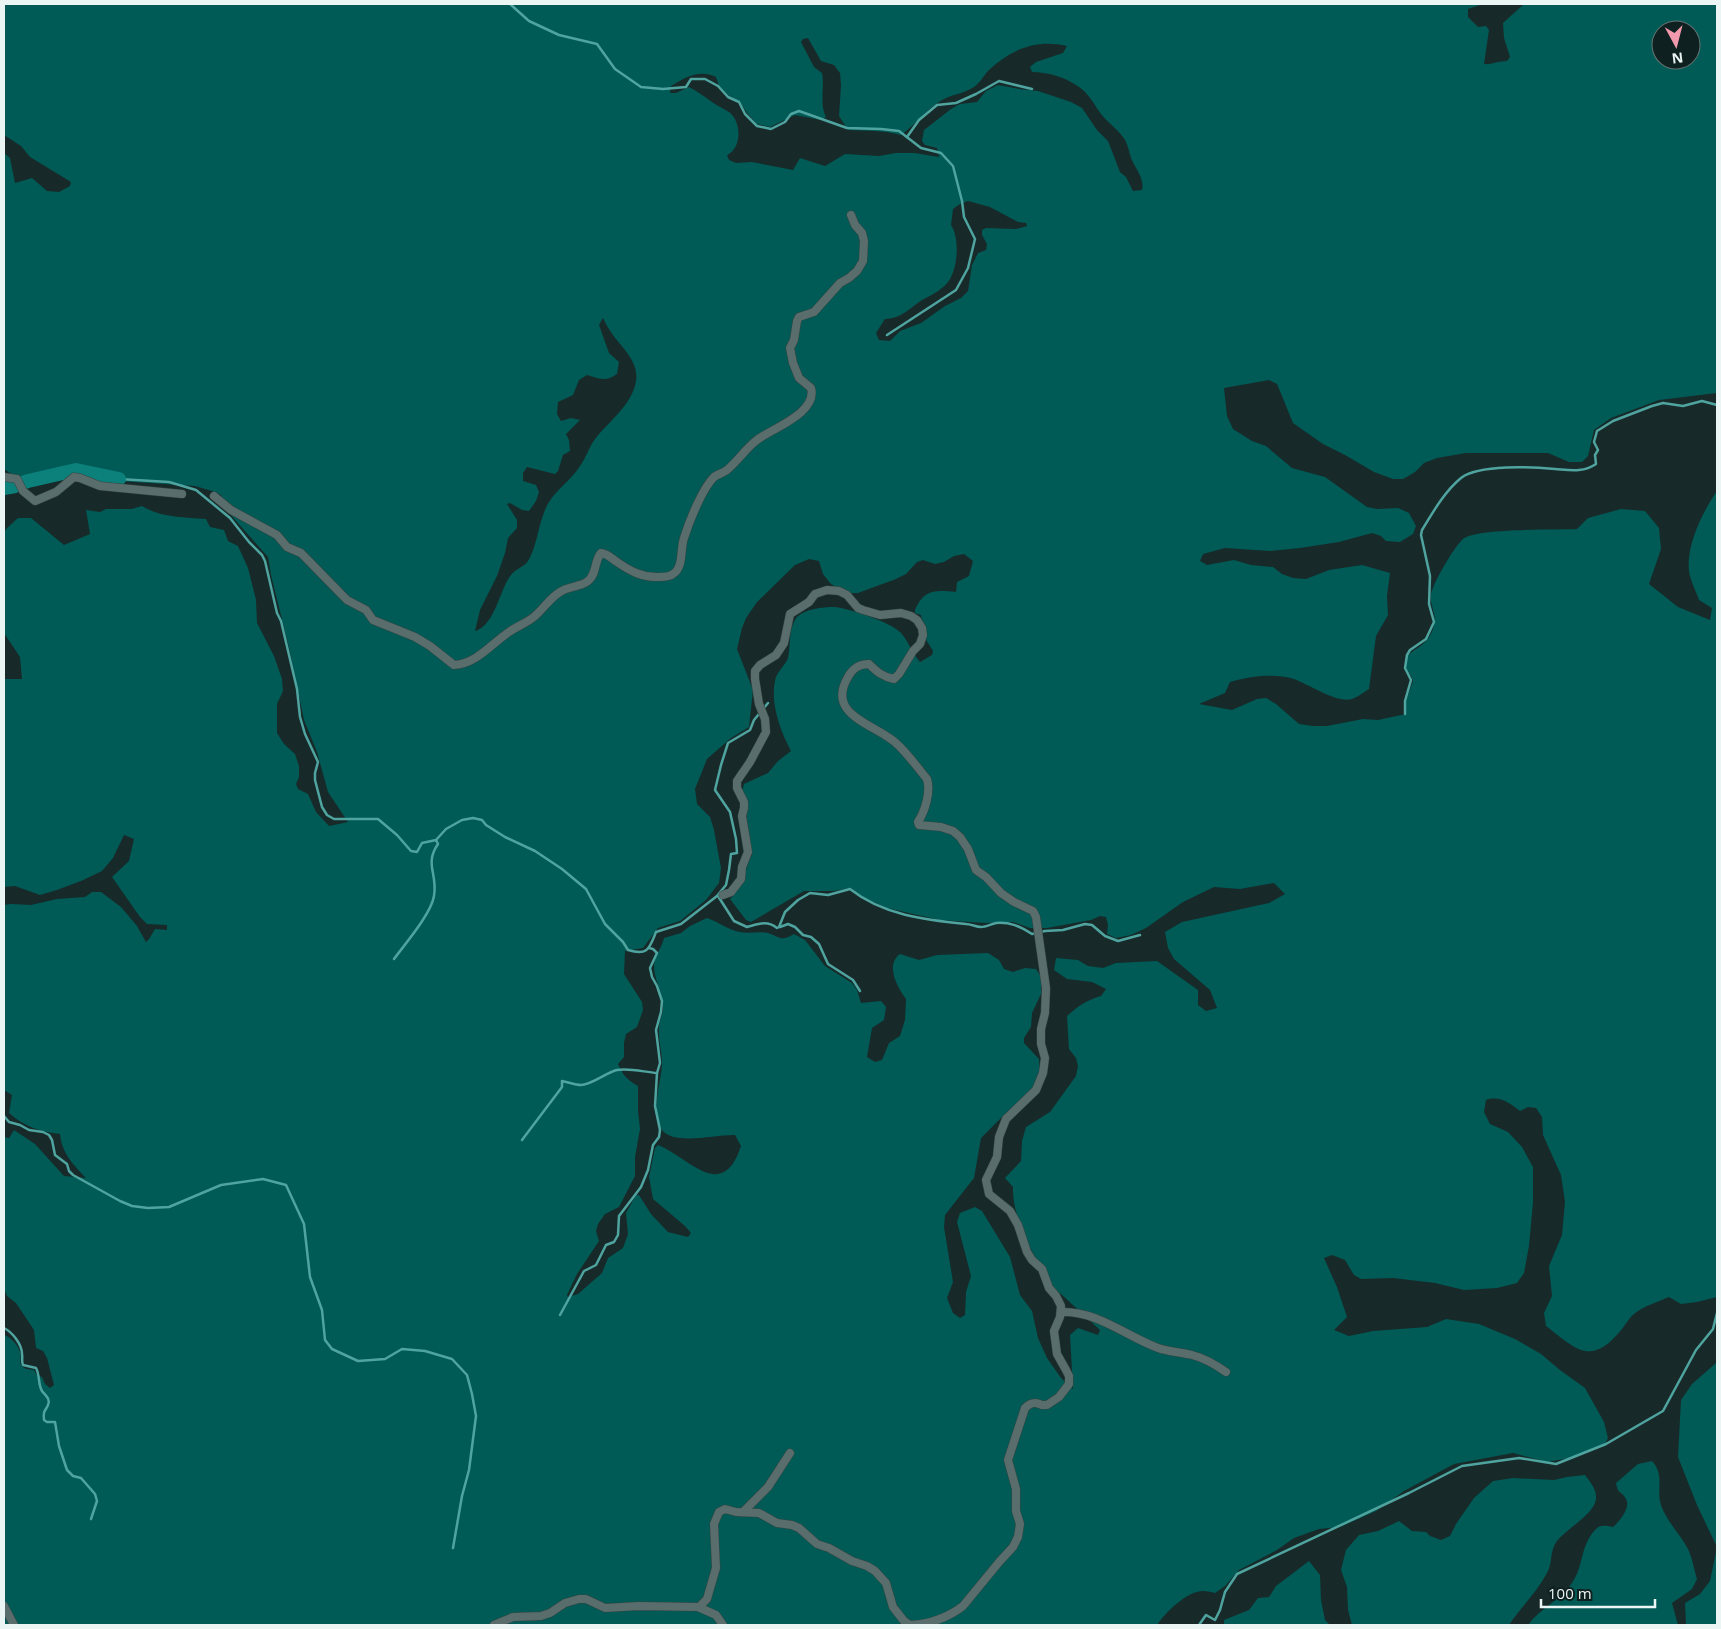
<svg xmlns="http://www.w3.org/2000/svg" width="1721" height="1629" font-family="'Open Sans',sans-serif">
<rect width="100%" height="100%" fill="#172a29"/>
<g fill="#005a56" fill-rule="evenodd">
<path d="M4,4h1479l-15,5v8l10,10 8,-1 3,4 -5,34c5,1 15,-3 23,-3l3,-4 -6,-19 -1,-15 21,-19h193v389l-58,7 -48,18 -17,12 -6,26 -6,6h-13l-21,-9h-82l-29,5 -13,5 -9,9 -12,7h-10l-19,-7 -29,-17 -22,-11 -30,-21 -16,-39 -8,-4 -45,8 3,28 6,13 19,12 14,5 26,22 33,9 42,30 10,2 21,-1 11,5 7,13 -3,8 -13,8 -14,-1 -5,-5 -9,-3 -33,9 -39,6 -30,3 -45,-3 -22,6 -3,7 7,4 27,-5 17,5 22,2 9,7 11,4 13,1 23,-9 33,-5 28,8 -3,23 1,19 -12,21 -7,53c-5,3 -11,8 -17,10 -14,5 -44,-15 -58,-20 -20,-6 -44,-3 -64,3l-5,11 -26,11 33,6 25,-11 9,-1 10,6 23,20 14,2h14l36,-7 15,1 28,-6v-13l7,-20c-1,-5 -5,-9 -7,-13 -4,-15 12,-18 19,-26 4,-4 8,-11 9,-17 4,-12 -8,-23 -1,-37 4,-11 21,-41 30,-49 11,-11 94,-9 114,-10l11,-11 33,-9 24,2 14,17 2,21 -12,35 29,23 32,13 2,-12 -13,-8c-3,-9 -9,-20 -10,-29 -3,-26 14,-60 28,-80v806l-20,5 -16,2 -12,-7c-11,5 -26,9 -35,17 -5,4 -8,10 -12,15 -31,38 -45,21 -76,-3l-2,-13 8,-17 -3,-30 13,-31 3,-33 -4,-27 -18,-40 -1,-18 -6,-9 -8,-1 -8,4c-10,-8 -21,-16 -34,-11l-2,12 6,12 18,8 14,15 11,20v35l-4,44 -5,27 -7,10 -20,5 -33,2 -29,-7 -42,-5 -32,1 -7,-4 -9,-15 -13,-5 -8,3 13,29 10,30 -13,13 15,6 24,-5 54,-4 19,-8 33,5 36,15 26,15 19,16 25,18 19,34 4,16 -4,8 -34,12 -23,4 -34,-9 -59,11 -50,27 -28,20 -36,16 -21,2 -25,9 -17,12 -38,20 -14,16 -10,7c-3,-1 -8,-2 -12,-2 -16,0 -37,21 -46,34h-1153v-290c7,2 14,10 16,17 2,5 -2,12 3,15 3,3 8,2 11,3l3,5 5,2 3,7 5,4 4,-3 -7,-27 -4,-7 -7,-3 -2,-18 -18,-27 -9,-7 -3,-7v-152l5,1 5,-8 21,14 29,32 22,2c-13,-14 -24,-24 -26,-44 -19,-2 -37,-8 -51,-21l3,-18 -8,-5v-185l7,-1 20,1 26,-6 28,-2 7,-5h9l20,15 16,19 9,16 3,-3 6,-10 12,1v-5l-20,-1 -7,-7 -28,-40 17,-16 5,-22 -10,-4 -11,23 -11,13 -21,10 -24,9 -17,5 -25,-9 -11,1v-208h18l-2,-22 -16,-24v-101l3,-4 11,-10h13l33,27 26,-11 -4,-24 14,2 6,-3h26l10,-3c20,12 41,11 64,13l4,8 14,3 4,11 10,5 10,22 8,32 1,23 17,33 8,23 1,12 -6,13v29l7,11 11,10 4,12v11l-3,7 2,5 10,5 8,18 13,14 19,-4 -20,-30 -11,-40 -13,-32 -14,-68 -19,-77 -3,-18 -40,-45 -7,-17 -9,-4 -17,-5 -76,-5 -37,-12 -60,12 -18,-12v-316l6,5 5,25 17,-5 15,13 12,1 11,-6 1,-4 -41,-25 -9,-11 -17,-11zM1661,30h30v30h-30zM808,38l13,23 13,4 6,8 1,12 -2,31 9,14c18,1 36,0 53,5 14,-10 24,-24 38,-33 11,-8 23,-7 35,-15 6,-4 10,-12 15,-17 22,-21 48,-31 78,-24l-4,7 -27,9 -6,5 2,5c15,0 32,5 44,13 13,8 17,18 25,29 7,9 18,16 24,26 3,5 4,12 6,18 4,10 14,21 11,32l-9,1 -7,-14 -6,-5 -12,-31 -11,-11 -15,-22 -11,-6 -33,-11 -19,-2 -21,-4 -12,6 -9,11 -17,2 -9,5 -27,21 -2,11 3,4 12,3 2,9 -24,-4h-19l-17,3 -34,-2 -20,12 -25,-8 -7,12 -41,-8 -16,1 -7,-3 -2,-5c15,-7 15,-33 2,-43 -4,-3 -10,-5 -14,-8 -9,-6 -16,-12 -26,-17l-13,6h-6l1,-7c15,-9 28,-17 45,-9l3,9 9,9 12,7 7,11 10,11 13,3 25,-12 26,5 5,-3c-7,-14 -1,-29 -4,-44l-8,-6 -13,-25 2,-3zM968,201l22,6 28,15 8,1 1,3 -11,3 -30,-1 -4,2v5l5,9 -1,6 -8,3 -6,12 -4,26 -7,7 -16,8 -24,17 -21,8 -10,10 -11,-1 -3,-7 9,-14c3,0 8,-1 11,-2 9,-3 16,-10 23,-15 10,-6 22,-11 29,-20 10,-13 12,-44 3,-57l2,-16 7,-5zM603,318c3,6 6,12 10,17 10,14 26,27 23,46 -4,24 -27,40 -41,58 -6,8 -9,19 -15,27 -10,16 -28,26 -35,44 -7,16 -8,36 -17,51 -4,6 -13,8 -17,14 -11,13 -16,51 -36,56l5,-21 17,-34 8,-23 3,-15 9,-10v-8l-10,-16 3,-1 12,7 7,1 7,-10 3,-9 -3,-7 -13,-4v-8l4,-6 28,7 3,-3 5,-16 7,-4 -1,-11 -3,-6 14,-14 -9,-2 -10,3 -4,-7 1,-12 15,-7 6,-15 8,-5c13,4 19,7 30,-1l2,-12 -10,-9 -10,-28zM964,554l9,7 -4,15 -12,6 -1,10c-21,-2 -32,-3 -41,18v3l6,2 4,23 8,13 -1,4 -12,7c-8,-9 -11,-20 -19,-29 -10,-11 -53,-25 -67,-26 -11,0 -29,2 -37,10 -9,11 -6,28 -9,41 -3,8 -12,14 -13,23 -5,23 6,51 16,70l-13,10 -10,12 -24,11 -2,8 5,10v18l5,35c-6,11 -5,12 -8,23 -2,8 -9,15 -14,21l16,21 5,2 53,-31h30l17,-3 12,9 24,11 53,12 46,3 27,-1 17,6h17l44,-8 9,-4 6,1 2,8 -1,9 9,4 15,-3 15,-7 37,-26 31,-15 26,2 34,-6 11,11 -16,9 -87,19 -17,10 3,16 6,11 36,31 7,18 -11,3 -8,-6v-15l-41,-29 -41,2 -13,5 -15,-2 -10,-6 -22,-2 -2,12 13,9 25,3 14,7 -5,7c-14,4 -23,10 -34,20l2,33 7,9 2,8 -2,10 -26,36 -24,15 -4,14 -1,20 -16,17 8,9c-1,23 11,50 22,70 8,14 13,12 17,30l9,7 39,36 -2,5 -20,-7 -8,7 3,54 -12,-11 -14,-20 -9,-20 -6,-27 -12,-16 -10,-38 -28,-46 -7,-4 -15,6 -3,9 14,54 -5,16 -1,23 -5,3 -7,-5 -6,-15 6,-16 -9,-55 1,-12 29,-37 7,-40 27,-27 17,-12 8,-10 7,-14 -1,-16 -15,-16v-5l7,-11 1,-14 9,-19 1,-16 -6,-9 -11,-1 -12,4 -9,-3 -5,-9 -11,-7 -51,2 -18,5 -19,-6c-15,11 -3,33 6,45l-1,21 -5,16 -11,7 -7,17 -7,2 -8,-5 5,-29 12,-8 2,-13 -5,-6 -20,2 -4,-13 -5,-7 -27,-17 -20,-26 -11,-6c-13,8 -14,3 -26,-1 -8,-2 -19,1 -28,-1 -12,-2 -21,-10 -33,-14l-17,8 -9,7 -17,5c-2,9 -10,19 -10,28 0,15 10,28 9,44 -1,6 -4,12 -4,18 -1,12 3,23 3,35 0,18 -13,50 0,67 12,16 56,4 73,5l6,11c-19,57 -51,12 -83,-1l-3,3 -6,29 4,22 32,27 6,7 -3,4 -20,-5 -17,-18 -12,-19h-3l-10,18 2,21 -5,14 -15,10 -6,15 -24,21 -10,3 -1,-2 10,-21 22,-33 -3,-10 2,-7 7,-10 14,-7 16,-31v-19l5,-28 -2,-18v-25c-11,-6 -15,-11 -20,-22l6,-7v-14l2,-9 11,-7 6,-17 -1,-8 -18,-28 1,-23 18,-3 15,-20 22,-7 26,-21 13,-17 2,-15 -7,-38 -4,-13 -13,-13 -2,-15 12,-30 24,-21 18,-11 4,-37 -16,-41 5,-21 4,-10 11,-16 38,-37 14,-6 10,2 4,13 7,9 8,6 10,4h10l38,-14 10,-5 11,-12 6,-2 12,4 9,-2 10,-6z"/>
<path d="M1717,1358v267h-31l-1,-22 15,-9 10,-13 7,-34 -20,-42 -19,-48 3,-57 11,-16 24,-21z"/>
<path d="M1652,1461c13,14 4,29 9,44 6,17 19,29 27,44 4,8 6,20 9,30l-5,10 -20,14 6,22h-150c12,-17 33,-25 44,-42 12,-17 8,-37 23,-53 5,-6 12,-4 18,-3 6,-5 18,-19 13,-28 -4,-8 -8,-4 -10,-16l22,-19z"/>
<path d="M1585,1475c6,8 14,17 10,28 -5,13 -28,26 -38,38 -8,11 -4,22 -10,32 -10,19 -26,34 -38,52h-157l-4,-15 -1,-23 -6,-17 5,-20 13,-15 19,-4 21,-10 13,10 14,1 4,4 11,4 9,-4 6,-12 18,-26 19,-17 20,-3 41,2 13,-3z"/>
<path d="M1309,1561l11,14 1,25 4,20 5,5h-106v-5l25,-10 9,-12 11,-1 7,-11z"/>
</g>
<g fill="none" stroke-linecap="round" stroke-linejoin="round">
<g stroke="#4fa4a0" stroke-width="2.5">
<path d="M510,4l19,17 30,14 38,9 18,25 26,18 22,2 23,-2 5,-8h14l13,7 10,11 11,5 6,12 12,12 14,3 14,-7 6,-8 8,-3 48,17 34,1 18,2 22,17 20,5 12,13 9,35 2,16 11,22 -7,29 -12,22 -69,45"/>
<path d="M907,137l12,-17 18,-15 19,-2 20,-9 23,-13 33,8"/>
<path d="M119,479l50,3 27,8 34,28 19,24 13,13 3,6 12,52 4,8 16,68 3,28 5,17 13,28 -3,11v7l7,27 5,8 7,4h44l19,16 14,16 6,1 5,-9 14,-3 10,-11 16,-9 11,-2 9,2 4,5 19,12 30,14 27,18 24,20 19,35 18,18 5,8c20,6 21,-1 28,-18l25,-8 36,-28 9,-11 3,-15 2,-16 6,-1 -1,-14 -6,-27 -15,-22 6,-25 7,-22 22,-13 4,-10 14,-17"/>
<path d="M1405,714v-13l6,-21 -6,-12 2,-13 3,-5 16,-11 8,-17 -5,-18 1,-28 -9,-41 1,-5c11,-18 23,-39 39,-52 18,-14 72,-11 94,-9 14,1 28,4 41,-5l-1,-9 3,-5 -4,-8 3,-11 16,-10 39,-15 11,-3 20,3 19,-5 15,4"/>
<path d="M718,896l16,25 13,6c11,-3 20,-7 30,1l2,-1 6,-15 13,-12 12,-7 18,2 22,-6c33,26 75,31 116,35 5,0 10,3 15,3 5,0 10,-3 15,-4 14,-1 24,3 36,11l13,-3 18,-1 22,-6 7,1 13,11 13,5 22,-6"/>
<path d="M780,927l8,-3 7,3 8,8 8,2 8,7 9,20 25,16 7,11"/>
<path d="M394,959c11,-15 37,-45 40,-63 4,-22 -10,-32 4,-52l-2,-4"/>
<path d="M4,1116l5,6 11,3 9,5 14,2 6,3 3,5 3,15 12,9 2,7 4,4 47,26 12,5 16,2 21,-1 52,-22 42,-6 23,6 18,39 6,53 12,33 3,30 7,9 26,12 27,-2 17,-10 23,2 27,8 15,16 5,19 4,22 -7,54 -7,26 -9,52"/>
<path d="M522,1140l40,-53v-6c6,1 13,4 19,4 10,0 26,-13 36,-15 13,-2 27,2 40,3"/>
<path d="M560,1315l24,-44 12,-6 10,-20 8,-3 4,-7 1,-19 22,-29 7,-17 5,-25 6,-8 1,-7 -5,-24 2,-33 3,-10 -4,-33 5,-18 1,-11 -5,-15 -5,-9 -2,-9 7,-15 -4,-4 -4,-1"/>
<path d="M4,1328c8,4 18,16 18,26 1,5 -1,6 1,11l13,3c4,7 2,17 6,23 3,4 9,8 6,14 -3,7 -5,5 -4,15l3,2h8l4,24 8,24 6,6 8,2 14,16 2,7 -6,18"/>
<path d="M1199,1625l7,-10 9,5 5,-10 5,-18 12,-18 172,-81 53,-27 57,-8 37,6 50,-20 57,-33 33,-61 17,-21 4,-16"/>
</g>
<path stroke="#0c817c" stroke-width="14" d="M4,488l11,-2 13,-5 48,-11 43,9"/>
<g stroke="#354543" stroke-width="9">
<g id="minor">
<path d="M4,477l13,2 6,12 12,10 21,-9 18,-15 6,1 20,8 82,8"/>
<path d="M214,496l17,14 46,25 10,12 14,6 46,47 19,10 7,10 42,17 15,9 24,19c22,-1 37,-21 55,-33 8,-6 18,-9 26,-16 9,-8 15,-18 25,-24 8,-6 21,-5 28,-11 9,-7 6,-20 13,-28 7,1 10,5 16,9 13,9 26,16 42,15 5,0 10,0 14,-3 11,-7 7,-25 11,-36 5,-16 18,-49 30,-61 4,-3 9,-4 13,-7 11,-9 19,-22 30,-30 14,-11 61,-27 54,-52l-12,-10 -6,-15 -3,-15 4,-8 3,-19 2,-4 15,-5 26,-29 9,-5 8,-7 6,-10 1,-20 -2,-8 -7,-8 -4,-10"/>
<path d="M1062,1312c35,-1 64,24 96,36 11,4 23,4 34,7 12,3 24,10 34,17"/>
<path d="M743,1512l25,-25 22,-34"/>
<path d="M4,1606l10,19"/>
<path d="M699,1607l8,-8 9,-31 -2,-44 5,-12 6,-3 11,3 23,1 18,10 15,2 7,3 18,16 12,4 23,13 15,5 8,5 11,12 7,24 11,14 6,4c18,0 39,-8 53,-19l37,-45 13,-14 5,-10 2,-13 -4,-13v-22l-8,-29 17,-52c5,-5 10,-7 17,-3h5l12,-8 10,-13v-8l-3,-6 -9,-16 -3,-23 6,-14 1,-11 -5,-10 -7,-8 -7,-19 -10,-9 -5,-8 -9,-27 -8,-14 -21,-17 -3,-14 11,-23 2,-20 7,-18 30,-29 7,-17 2,-15 -4,-14v-15l4,-16 1,-25 -10,-71 -3,-6 -19,-9 -13,-9 -15,-16 -10,-7 -8,-21 -8,-12 -7,-6 -12,-4 -22,-2 -1,-3c7,-11 13,-30 9,-43 -10,-12 -19,-25 -30,-35 -21,-20 -72,-28 -49,-67 5,-9 11,-13 21,-13 8,8 14,13 25,15l5,-5 14,-23 7,-7 3,-9 -1,-7 -5,-8 -6,-4 -10,-3 -21,2 -17,-5 -5,-2 -11,-13 -8,-4 -12,-1 -12,4 -6,8 -19,12 -6,29 -8,12 -16,10 -5,6v8l4,25 6,15 1,13 -16,30 -13,19v7l7,14v6l-2,8 6,36 -6,15 -1,12 -10,13 -8,3"/>
<path d="M494,1625l19,-8 28,-1 9,-3 15,-10 14,-4h7l19,9 34,-2 59,1 18,8 7,10"/>
</g>
</g>
<use href="#minor" stroke="#596e6c" stroke-width="8"/>
</g>
<rect width="1721" height="1629" fill="none" stroke="#eaf5f4" stroke-width="10"/>
<g transform="translate(1676 45) rotate(173)"><circle r="24" fill="#0e201f" stroke="#667574"/>
<path d="M0-4L9 19L0 12L-9 19Z" fill="#f29aad"/>
<text y="-8" font-size="14" font-weight="bold" text-anchor="middle" fill="#eaf5f4">N</text>
</g>
<path d="M1541 1599v8h114v-8" fill="none" stroke="#eaf5f4" stroke-width="2.5"/>
<text x="1548" y="1599" font-size="15" fill="#eaf5f4" stroke="#0e201f" stroke-width="4" paint-order="stroke">100 m</text>
</svg>
